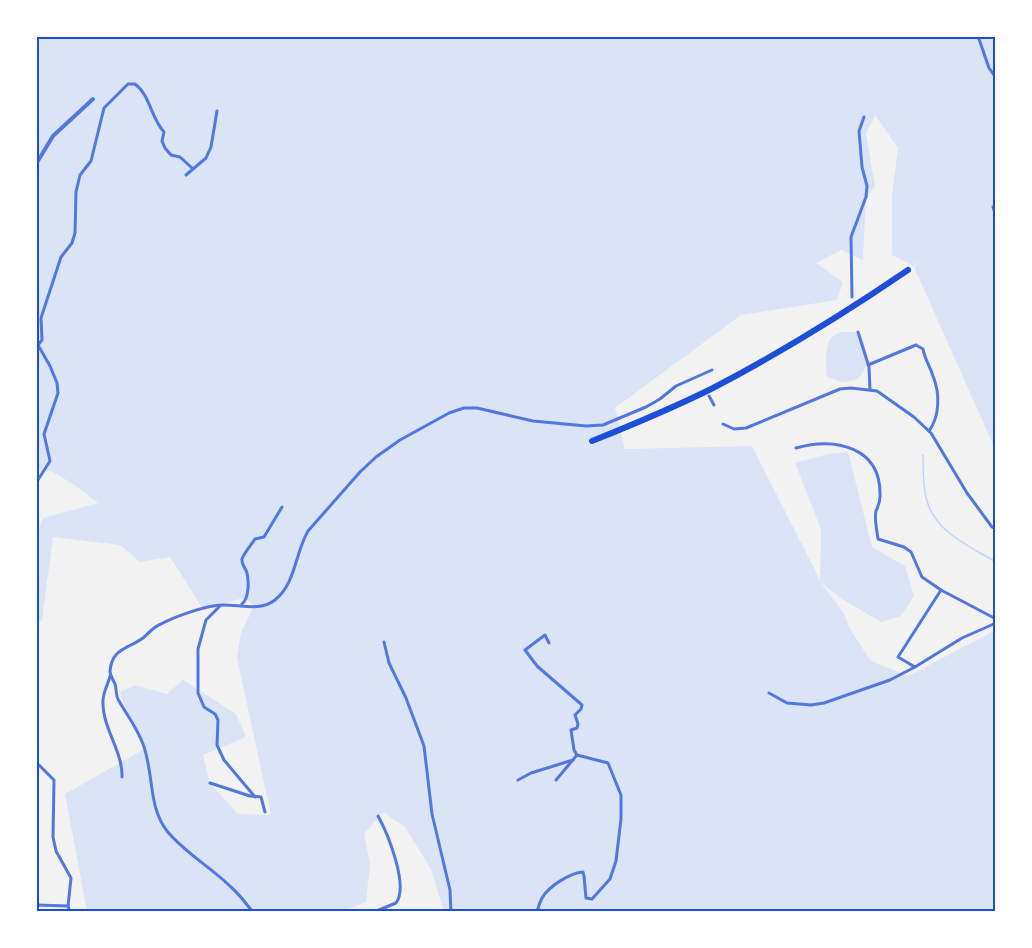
<svg xmlns="http://www.w3.org/2000/svg" width="1032" height="948" font-family="'Alegreya Sans',sans-serif">
<rect width="100%" height="100%" fill="#f2f2f2"/>
<g fill="#dbe4f7">
<path d="M36,36h960v415l-82,-184 7,-6 -8,5 -21,-11v-60l6,-47 -23,-33 -9,19 9,52 -9,13 -3,61 -22,-10 -25,13 27,19 -6,18 -96,15 -126,93 10,41 127,-3 68,134 1,-51 -26,-66 33,-9 20,-2 24,95 33,19 9,30 -13,20 -20,6 -39,-23 -21,-16 22,29 7,17 21,32 37,15 88,-46v282h-552l-13,-43 -26,-42 -22,-15 -19,22 6,29 -4,39 -26,10h-253l-22,-118 81,-46 -22,-43 -4,-13 15,-7 32,9 16,-14 53,34 10,23 -43,18 7,28 28,31 33,1 -34,-157 4,-25 13,-27 -10,-8 -41,11 -33,-52 -30,5 -20,-17 -67,-8 -11,84 -6,2v-85l7,-20 55,-15 -25,-19 -22,-13 -15,-2z"/>
<path d="M842,332h16c10,14 14,44 -7,49 -2,0 -9,1 -10,1 -5,-1 -9,-4 -14,-5 -1,-11 -3,-33 6,-41 2,-2 6,-3 9,-4z"/>
</g>
<g fill="none" stroke-linecap="round" stroke-linejoin="round">
<path stroke="#bfd3fe" stroke-width="1.5" d="M923,455c0,13 0,29 3,42 7,34 43,49 70,65"/>
<g stroke="#5277de" stroke-width="3">
<path d="M978,36l11,32 7,10"/>
<path d="M186,175l20,-17 5,-11 6,-36"/>
<path d="M993,207l3,9"/>
<path d="M852,297l-1,-60 15,-40 1,-11 -5,-19 -3,-36 5,-14"/>
<path d="M858,332l11,35 1,23"/>
<path d="M868,365l48,-20 7,4c2,11 7,17 10,27 7,17 7,40 -4,55"/>
<path d="M709,396l5,9"/>
<path d="M723,424l11,5 12,-1 94,-39 11,-1 26,3 37,26 17,16 36,60 25,34 4,2"/>
<path d="M796,448c40,-11 86,-1 84,49 0,6 -2,9 -4,14 -2,7 1,20 2,28l26,8 7,5 11,25 19,13 55,29"/>
<path d="M36,483l14,-22 -6,-27 14,-41 -1,-10 -7,-17 -12,-21 4,-5 -1,-22 20,-61 11,-14 3,-10 1,-41 4,-17 11,-14 13,-53 24,-24h7c15,11 16,34 29,48l-2,9 3,7 6,7 9,2 12,11"/>
<path d="M36,515v5"/>
<path d="M242,604c7,-6 7,-22 5,-31 -1,-5 -6,-8 -5,-14 2,-6 9,-14 13,-20l9,-2 18,-30"/>
<path d="M220,606l-14,14 -8,29v44l6,14 11,7 3,6 -1,25 7,15 31,37"/>
<path d="M384,642l5,21 17,35 18,48 8,68 18,76 1,22"/>
<path d="M915,667l-17,-10 43,-67"/>
<path d="M110,676c-2,9 -8,18 -7,27 0,26 20,49 19,74"/>
<path d="M769,693l18,10 24,2 13,-2 66,-23 25,-13 47,-29 34,-15"/>
<path d="M36,765h3l15,15 -1,57 3,14 15,27 -3,28 2,6"/>
<path d="M518,780l13,-7 42,-13"/>
<path d="M556,780l21,-25"/>
<path d="M210,783l40,13 11,1 4,15"/>
<path d="M36,905l32,1"/>
<path d="M253,912c-7,-8 -13,-17 -21,-24 -21,-21 -46,-34 -65,-57 -19,-24 -13,-58 -24,-87 -6,-16 -16,-29 -24,-43 -4,-6 -2,-12 -4,-17 -2,-5 -5,-8 -5,-13 2,-23 18,-22 33,-33 6,-5 10,-11 18,-14 15,-8 44,-18 60,-19 17,-1 39,7 54,-5 21,-17 20,-47 33,-69l52,-59 16,-15 24,-17 49,-27 15,-5h13l56,13 53,5 17,-1 43,-18 14,-8 16,-13 36,-16"/>
<path d="M374,912l22,-9c13,-17 -8,-69 -18,-87"/>
<path d="M537,912c1,-4 3,-10 5,-14 7,-12 28,-25 41,-26l1,4 2,22 6,1 18,-20 6,-18 5,-42v-24l-13,-32 -31,-8 -3,-5 -3,-20 6,-2 1,-4 -3,-9 6,-6 1,-4 -45,-39 -12,-16 20,-15 4,8"/>
</g>
<path stroke="#5277de" stroke-width="4" d="M36,164l17,-28 40,-37"/>
<path stroke="#1d4ed8" stroke-width="6" d="M592,441c40,-16 81,-33 121,-53 67,-35 132,-75 195,-118"/>
</g>
<rect width="1032" height="948" fill="none" stroke="#ffffff" stroke-width="75"/>
<rect x="38" y="38" width="956" height="872" fill="none" stroke="#1d4ed8" stroke-width="2"/>
</svg>
